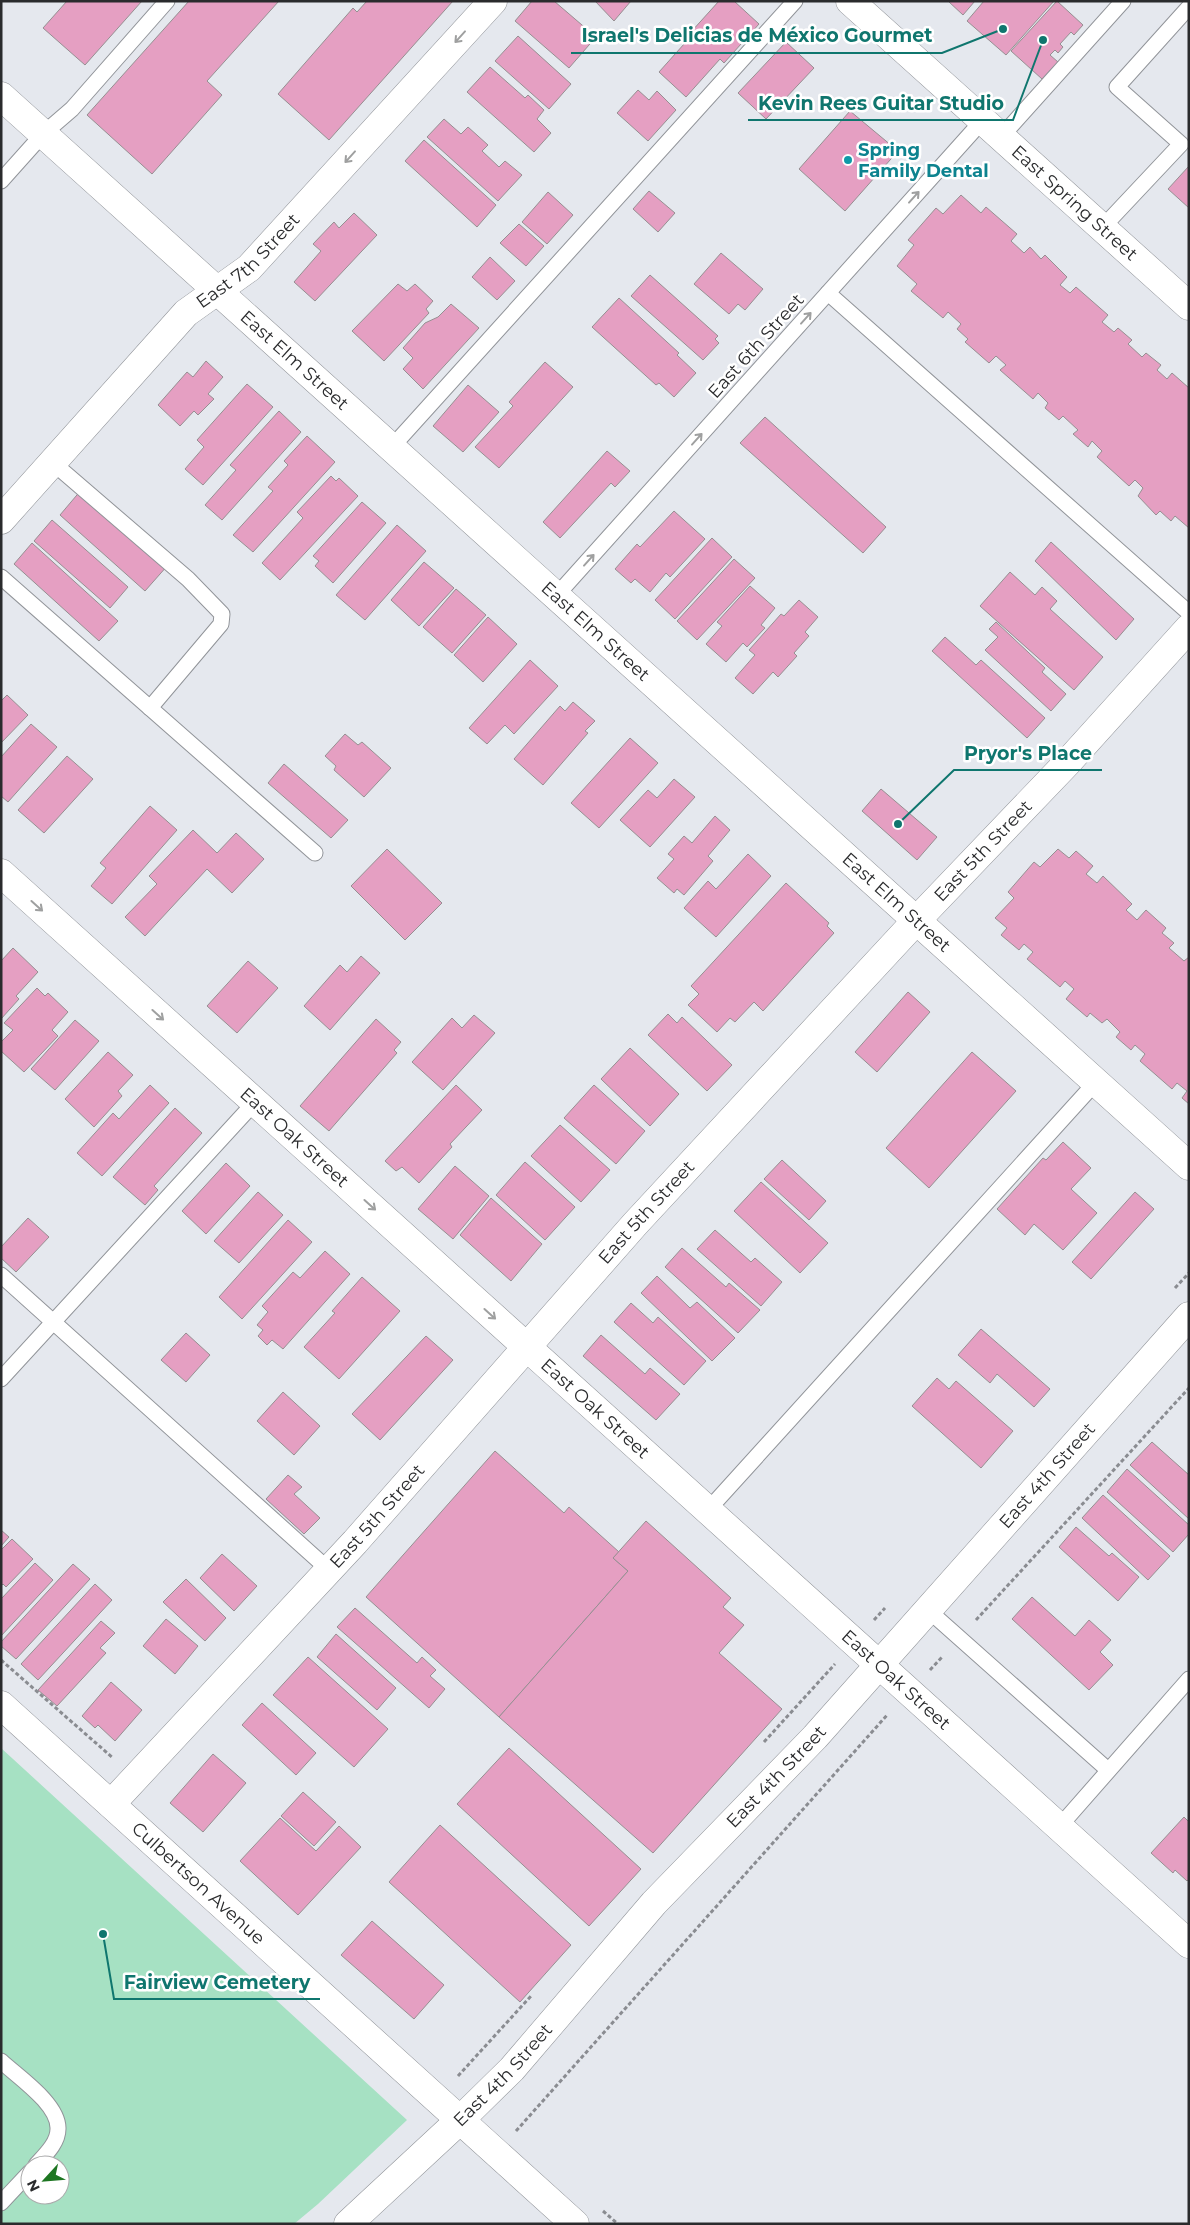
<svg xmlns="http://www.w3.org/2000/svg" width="1190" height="2225" font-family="Montserrat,sans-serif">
<rect width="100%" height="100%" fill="#e5e8ee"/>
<path fill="#a6e1c3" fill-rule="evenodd" d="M1,1748l406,372 -89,84 -24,20h-293zM30,2165h30v30h-30z"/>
<g fill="#e59fc2" stroke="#968f92">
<path d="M67,1h75l-57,64 -42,-37z"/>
<path d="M189,1h90l-72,80 15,14 -70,79 -65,-59z"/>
<path d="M367,1h86l-124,139 -51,-46 75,-86 4,4z"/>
<path d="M532,1h22l42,36 -27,31 -54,-47z"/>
<path d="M595,1h36l-17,20z"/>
<path d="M719,1h15l25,23 -35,39 -4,-4 -34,38 -27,-25 34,-38 -2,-2z"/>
<path d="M948,1h27l-12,14z"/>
<path d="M984,1h70l-48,54 -39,-34z"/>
<path d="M1057,1l26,24 -9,10 -3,-3 -11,12 3,3 -5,6 -3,-3 -5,5 8,7 -16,17 -31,-28z"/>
<path d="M518,36l53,48 -22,25 -54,-48z"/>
<path d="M786,42l28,26 -48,51 -28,-26z"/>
<path d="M490,67l35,31 3,-3 16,15 -7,9 14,14 -17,19 -67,-60z"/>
<path d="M638,90l11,10 8,-9 19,19 -28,31 -31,-28z"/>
<path d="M850,111l48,40 -53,60 -46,-42z"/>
<path d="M444,119l17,15 7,-7 20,18 -6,6 17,16 6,-6 17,14 -24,26 -71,-64z"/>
<path d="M424,140l72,65 -19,22 -72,-66z"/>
<path d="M1189,166v42l-21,-19z"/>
<path d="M649,191l26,22 -17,19 -25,-23z"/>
<path d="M548,192l25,23 -26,29 -25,-22z"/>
<path d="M961,195l20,18 5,-6 31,27 -6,7 13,12 6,-6 11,12 4,-4 22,22 -7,8 10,8 6,-6 32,28 -6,7 12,10 4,-4 14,12 -4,4 14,13 4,-4 15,12 -4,5 10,9 5,-6 17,15v140l-14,-12 -4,5 -11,-10 -4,4 -18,-19 5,-8 -8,-8 -6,6 -32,-29 5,-6 -10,-10 -4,6 -15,-13 5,-4 -15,-14 -4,4 -14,-12 3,-5 -10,-10 -5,6 -33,-29 6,-5 -10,-9 -7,7 -24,-21 3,-3 -11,-10 4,-5 -13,-12 -5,6 -32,-27 6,-7 -20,-18 17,-21 -6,-5 28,-32 7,6z"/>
<path d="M354,213l23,22 -62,66 -21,-19 27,-31 -8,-7 21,-22 5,6z"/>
<path d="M519,224l25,22 -18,20 -26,-23z"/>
<path d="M721,253l42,36 -18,21 -7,-6 -9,10 -35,-30z"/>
<path d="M490,257l25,24 -18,19 -25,-23z"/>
<path d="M650,275l68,61 -3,3 4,4 -16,17 -72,-64z"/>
<path d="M398,284l9,7 8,-7 18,17 -7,8 3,4 -45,48 -32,-30z"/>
<path d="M619,298l60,55 -2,2 19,18 -22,24 -15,-14 -3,2 -64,-58z"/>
<path d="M451,304l28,24 -56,61 -20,-20 10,-11 -10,-10 22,-25 13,-6z"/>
<path d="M206,361l17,16 -15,17 6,5 -16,16 -4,-4 -14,15 -22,-21 29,-33 6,5z"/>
<path d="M545,362l28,25 -74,81 -24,-21 38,-41 -4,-4z"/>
<path d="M247,384l26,23 -70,78 -18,-16 19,-22 -7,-7z"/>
<path d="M468,385l31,27 -36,40 -30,-26z"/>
<path d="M279,411l22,21 -79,88 -17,-15 31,-35 -6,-5z"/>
<path d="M765,417l121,110 -23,26 -123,-110z"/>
<path d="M307,436l28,26 -82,90 -20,-17 40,-44 -5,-4 20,-22 -4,-4z"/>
<path d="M607,451l23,20 -15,16 -4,-4 -51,55 -17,-16z"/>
<path d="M331,476l5,5 3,-3 19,18 -78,84 -18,-17 41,-45 -6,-6z"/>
<path d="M82,489l86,76 -23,26 -85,-76z"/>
<path d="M362,502l24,21 -53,60 -18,-17 4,-5 -6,-5z"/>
<path d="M674,511l31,28 -35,38 -4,-4 -16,19 -15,-13 -4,4 -16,-14 22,-25 3,3z"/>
<path d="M52,520l76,67 -18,21 -76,-67z"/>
<path d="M397,525l29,26 -61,69 -29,-25z"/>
<path d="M712,538l20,19 -57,62 -20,-19z"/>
<path d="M1051,542l83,77 -18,21 -81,-79z"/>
<path d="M32,543l86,78 -19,20 -85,-77z"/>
<path d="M734,559l21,19 -58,62 -20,-19z"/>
<path d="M424,562l30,26 -35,38 -28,-26z"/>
<path d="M1010,572l25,23 7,-8 15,14 -7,8 53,48 -29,33 -94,-84z"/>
<path d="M750,586l25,22 -14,17 4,3 -18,19 -4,-4 -17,19 -20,-18 16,-18 -5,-4z"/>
<path d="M456,589l30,26 -34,38 -29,-26z"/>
<path d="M799,600l19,17 -13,15 4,4 -15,17 3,3 -19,21 -5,-5 -20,22 -18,-16 20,-23 -6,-5 32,-36 3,2z"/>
<path d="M488,617l29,27 -34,38 -29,-27z"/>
<path d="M996,622l49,46 -3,4 24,22 -15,17 -66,-61 13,-13 -9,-8z"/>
<path d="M945,637l31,28 5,-5 64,58 -18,20 -95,-87z"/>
<path d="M530,660l28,26 -44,48 -9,-9 -18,19 -18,-16z"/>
<path d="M7,695l21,20 -27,28v-42z"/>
<path d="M573,702l22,19 -10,10 3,2 -45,52 -29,-26 46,-53 5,5z"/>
<path d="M31,724l26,23 -49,55 -7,-6v-39z"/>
<path d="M345,734l13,11 4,-3 29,26 -27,29 -30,-27 2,-4 -11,-10z"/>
<path d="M630,738l28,25 -59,65 -28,-25z"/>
<path d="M67,756l26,23 -49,54 -26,-23z"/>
<path d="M284,764l64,56 -17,18 -63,-55z"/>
<path d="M674,779l21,18 -45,50 -30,-27 28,-30 9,8z"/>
<path d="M881,789l56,48 -20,23 -55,-49z"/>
<path d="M150,806l27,24 -65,74 -21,-18 15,-18 -6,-5z"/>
<path d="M715,816l15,14 -22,26 5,5 -29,34 -7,-6 -3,4 -17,-15 17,-19 -6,-5 16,-18 8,7z"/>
<path d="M193,830l24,23 19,-20 28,26 -32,34 -25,-24 -62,67 -20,-19 32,-33 -8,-8z"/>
<path d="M387,849l55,54 -37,37 -54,-54z"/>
<path d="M1058,849l11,9 7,-7 17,15 -7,8 11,9 6,-7 29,28 -6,6 11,10 9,-10 20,18 -4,5 12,10 -5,5 15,13 5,-4v147l-7,-6 5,-7 -10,-8 -5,6 -32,-28 5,-7 -10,-9 -4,5 -15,-13 4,-5 -13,-13 -5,4 -12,-10 -3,4 -21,-18 8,-10 -9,-8 -5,6 -33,-28 6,-7 -9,-8 -5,6 -18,-15 6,-7 -12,-10 19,-20 -6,-6 26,-30 6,5z"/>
<path d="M748,854l23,22 -55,61 -32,-29 24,-27 8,8z"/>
<path d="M786,883l43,40 -2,3 7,7 -71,78 -9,-9 -19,20 -5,-4 -13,14 -29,-27 11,-11 -8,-8z"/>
<path d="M13,948l25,24 -22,24 3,3 -18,20v-58z"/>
<path d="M361,956l19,17 -50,57 -26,-24 36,-41 7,7z"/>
<path d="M248,961l30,27 -41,45 -30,-27z"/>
<path d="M37,988l8,8 3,-3 20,19 -16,18 6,6 -34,36 -23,-21v-9l12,-12 -9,-7z"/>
<path d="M908,992l22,20 -53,60 -22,-20z"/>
<path d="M668,1014l9,9 5,-6 50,48 -25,26 -59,-56z"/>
<path d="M474,1015l21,18 -52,57 -31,-28 40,-44 10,10z"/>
<path d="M376,1019l25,23 -7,8 3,3 -68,78 -29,-25z"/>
<path d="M75,1020l24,21 -44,49 -24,-21z"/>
<path d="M630,1048l49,46 -29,32 -49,-47z"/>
<path d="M108,1052l25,23 -15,16 4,5 -28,31 -29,-28z"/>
<path d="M972,1052l44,39 -87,97 -43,-40z"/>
<path d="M150,1085l19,18 -67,73 -25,-23 36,-40 6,6z"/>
<path d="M456,1085l26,25 -32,34 2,3 -33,36 -17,-16 -6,4 -11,-10z"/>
<path d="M594,1085l51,46 -29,33 -52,-46z"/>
<path d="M175,1108l27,25 -48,53 4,4 -13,15 -32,-28z"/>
<path d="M560,1125l50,45 -29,32 -50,-46z"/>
<path d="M1063,1142l28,26 -20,21 26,24 -34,37 -29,-26 -9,11 -28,-26 46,-51 3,2z"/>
<path d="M782,1160l44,41 -17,19 -45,-41z"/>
<path d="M525,1162l50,45 -30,33 -49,-45z"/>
<path d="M226,1163l24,23 -44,48 -24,-23z"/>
<path d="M455,1166l34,30 -36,43 -35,-30z"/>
<path d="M761,1182l67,61 -28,30 -66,-62z"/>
<path d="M258,1192l25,23 -44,48 -25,-22z"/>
<path d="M1135,1192l19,17 -63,70 -19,-17z"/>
<path d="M491,1198l51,46 -31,37 -51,-46z"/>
<path d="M28,1218l21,19 -33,35 -15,-14v-11z"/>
<path d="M288,1220l24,22 -70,77 -23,-22z"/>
<path d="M715,1230l36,32 4,-4 27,24 -21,24 -64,-57z"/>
<path d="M682,1248l44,39 3,-4 31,27 -22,23 -73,-66z"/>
<path d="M325,1251l25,23 -67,75 -11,-9 -5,5 -9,-9 5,-6 -6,-5 11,-13 -6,-6 31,-34 7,6z"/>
<path d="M657,1276l33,32 7,-6 38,36 -23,23 -71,-68z"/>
<path d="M362,1277l38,34 -61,68 -35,-32 31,-34 -3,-2z"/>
<path d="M631,1303l22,20 5,-6 48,44 -22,24 -70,-63z"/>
<path d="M981,1329l69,60 -16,18 -37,-33 -7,9 -32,-28z"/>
<path d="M186,1333l24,22 -24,27 -25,-22z"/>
<path d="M601,1335l44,39 5,-6 30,26 -24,26 -73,-64z"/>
<path d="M426,1336l27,24 -73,80 -28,-26z"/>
<path d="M937,1378l12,11 7,-8 57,50 -32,37 -69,-62z"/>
<path d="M283,1392l37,34 -26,29 -37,-34z"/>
<path d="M1152,1442l37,33v44l-59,-54z"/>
<path d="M495,1451l69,62 5,-6 50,45 -6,6 15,13 -129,146 -133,-120z"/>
<path d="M1127,1469l62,56v9l-16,18 -66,-60z"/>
<path d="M288,1475l14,12 -8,7 26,24 -16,16 -38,-35z"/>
<path d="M1103,1495l67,61 -22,24 -66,-62z"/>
<path d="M646,1521l85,77 -8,9 21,18 -25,28 63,56 -129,144 -154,-136 129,-146 -15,-13z"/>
<path d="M1076,1527l33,29 3,-3 27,24 -21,24 -59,-54z"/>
<path d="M1,1530l8,7 -8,9z"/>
<path d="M12,1539l21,20 -27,28 -3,-3 -2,2v-36z"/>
<path d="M222,1554l35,32 -23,25 -34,-33z"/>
<path d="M35,1563l18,17 -52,56v-37z"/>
<path d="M73,1564l17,15 -74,80 -15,-13v-4z"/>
<path d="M186,1579l40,39 -21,23 -42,-39z"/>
<path d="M95,1584l17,16 -74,80 -17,-16z"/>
<path d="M1032,1597l43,39 14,-16 22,20 -11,12 13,13 -24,25 -77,-71z"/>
<path d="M355,1608l62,55 5,-6 14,13 -6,6 15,13 -16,19 -92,-81z"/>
<path d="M166,1619l32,27 -23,28 -32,-28z"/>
<path d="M101,1621l14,12 -15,15 6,5 -49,53 -19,-16z"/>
<path d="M336,1634l60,54 -19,22 -60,-53z"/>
<path d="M308,1657l80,72 -34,38 -81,-72z"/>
<path d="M111,1682l31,28 -27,31 -17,-16 -3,3 -13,-12z"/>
<path d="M262,1703l54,50 -20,22 -54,-50z"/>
<path d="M509,1748l132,121 -52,57 -132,-122z"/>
<path d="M213,1754l33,29 -43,49 -33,-29z"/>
<path d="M303,1792l33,30 -22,24 -33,-30z"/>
<path d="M1184,1817l5,5v57l-2,2 -12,-11 -2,3 -22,-20z"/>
<path d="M280,1818l36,33 23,-25 22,21 -63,68 -58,-54z"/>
<path d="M440,1825l131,120 -51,57 -131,-120z"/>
<path d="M372,1921l72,64 -30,34 -73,-64z"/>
</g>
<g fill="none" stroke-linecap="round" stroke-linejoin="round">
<g stroke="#919499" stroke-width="17">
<g id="lane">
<path d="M1001,137l122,-136"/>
<path d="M1,181l42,-47 29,-25 95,-108"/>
<path d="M1102,228l79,-84 -64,-57 72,-80"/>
<path d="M828,293l361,320"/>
<path d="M391,448l404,-447"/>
<path d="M52,462l136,117 34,35 -1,10 -71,84"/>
<path d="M1,577l314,276"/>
<path d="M556,596l427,-476"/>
<path d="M1,1275l328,295"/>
<path d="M1,1379l254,-277"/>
<path d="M708,1510l388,-428"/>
<path d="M928,1610l180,160"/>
<path d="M1059,1827l130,-148"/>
<path d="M1,2061c17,16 58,43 57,68 0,14 -13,26 -22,36"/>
<path d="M1,2203l29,-31"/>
</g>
</g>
<g stroke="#919499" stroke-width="29">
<g id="street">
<path id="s1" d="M1,520l185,-207 63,-45 244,-267"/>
<path id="s2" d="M1,873l1188,1071"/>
<path id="s3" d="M1,1705l574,519"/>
<path id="s4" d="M111,1804l244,-262 280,-318 279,-301 154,-161 121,-134"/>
<path id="s5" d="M348,2224l112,-104 52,-51 142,-166 161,-166 374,-421"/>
</g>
</g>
<g stroke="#919499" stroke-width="29">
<g id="secondary">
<path id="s6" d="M850,1l339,305"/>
<path id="s7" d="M1,96l1188,1070"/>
</g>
</g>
<g stroke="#8a8c91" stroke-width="3" stroke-dasharray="4 2.5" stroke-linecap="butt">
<path d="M1175,1288l14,-15"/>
<path d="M874,1620l11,-12"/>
<path d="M976,1620l213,-232"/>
<path d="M1,1660l112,98"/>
<path d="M930,1670l13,-14"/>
<path d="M764,1742l71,-78"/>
<path d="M458,2076l73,-80"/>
<path d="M516,2131l372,-417"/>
<path d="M603,2211l15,13"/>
</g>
<use href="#lane" stroke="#fff" stroke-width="15"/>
<use href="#street" stroke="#fff" stroke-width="28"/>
<use href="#secondary" stroke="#fff" stroke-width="28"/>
</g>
<defs><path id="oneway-shaft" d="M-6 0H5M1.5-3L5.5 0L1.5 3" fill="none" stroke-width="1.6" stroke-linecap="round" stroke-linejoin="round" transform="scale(1.25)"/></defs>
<g stroke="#9fa0a0">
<use href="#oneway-shaft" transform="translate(460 37) rotate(132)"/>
<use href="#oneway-shaft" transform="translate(350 157) rotate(132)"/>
<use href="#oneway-shaft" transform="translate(914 197) rotate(-48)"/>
<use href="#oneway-shaft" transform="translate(806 318) rotate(-48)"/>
<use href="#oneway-shaft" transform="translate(697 439) rotate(-48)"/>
<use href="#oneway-shaft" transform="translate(589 560) rotate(-48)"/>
<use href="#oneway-shaft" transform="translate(37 906) rotate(42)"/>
<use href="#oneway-shaft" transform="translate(158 1015) rotate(42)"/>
<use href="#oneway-shaft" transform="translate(370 1205) rotate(42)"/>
<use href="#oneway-shaft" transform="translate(490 1314) rotate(42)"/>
</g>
<circle fill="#0f9aa8" stroke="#fff" stroke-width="2" cx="848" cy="160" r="5"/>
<g text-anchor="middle" stroke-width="5" stroke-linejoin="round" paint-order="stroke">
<g font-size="18" font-weight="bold" fill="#0d838f" stroke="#fff" text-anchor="start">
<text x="858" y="156">Spring<tspan x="858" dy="21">Family Dental</tspan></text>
</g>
<g font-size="18" fill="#2a2b2d" stroke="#fff">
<text dy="6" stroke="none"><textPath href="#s6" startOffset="302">East Spring Street</textPath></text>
<text dy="6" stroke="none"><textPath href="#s1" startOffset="359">East 7th Street</textPath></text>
<text transform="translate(756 346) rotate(-48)" y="6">East 6th Street</text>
<text dy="6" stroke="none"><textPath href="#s7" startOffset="395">East Elm Street</textPath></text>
<text dy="6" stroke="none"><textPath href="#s7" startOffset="800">East Elm Street</textPath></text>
<text dy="6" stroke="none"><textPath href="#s4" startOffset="1292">East 5th Street</textPath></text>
<text dy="6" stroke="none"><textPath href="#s7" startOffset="1205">East Elm Street</textPath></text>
<text dy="6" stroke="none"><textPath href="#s2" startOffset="395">East Oak Street</textPath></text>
<text dy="6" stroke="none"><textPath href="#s4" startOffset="798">East 5th Street</textPath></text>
<text dy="6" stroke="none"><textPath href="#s2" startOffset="800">East Oak Street</textPath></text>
<text dy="6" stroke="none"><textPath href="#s5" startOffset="1025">East 4th Street</textPath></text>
<text dy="6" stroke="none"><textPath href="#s4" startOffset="392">East 5th Street</textPath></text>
<text dy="6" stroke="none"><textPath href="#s2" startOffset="1205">East Oak Street</textPath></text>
<text dy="6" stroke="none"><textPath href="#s5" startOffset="620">East 4th Street</textPath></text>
<text dy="6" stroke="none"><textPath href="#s3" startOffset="266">Culbertson Avenue</textPath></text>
<text dy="6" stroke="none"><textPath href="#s5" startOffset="215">East 4th Street</textPath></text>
</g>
</g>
<path fill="none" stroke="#0f766e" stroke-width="2" d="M1003 29L942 53H571M1043 40L1013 120H748M898 824L954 770H1102M103 1934L114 1999H320"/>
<g fill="#0f766e" stroke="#fff" stroke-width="2">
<circle cx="1003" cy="29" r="5"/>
<circle cx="1043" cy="40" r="5"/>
<circle cx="898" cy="824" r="5"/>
<circle cx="103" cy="1934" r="5"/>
</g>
<g font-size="19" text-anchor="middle" font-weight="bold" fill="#0f766e" stroke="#fff" stroke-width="5" stroke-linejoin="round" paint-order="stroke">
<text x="757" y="42">Israel's Delicias de México Gourmet</text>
<text x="881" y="110">Kevin Rees Guitar Studio</text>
<text x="1028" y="760">Pryor's Place</text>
<text x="217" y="1989">Fairview Cemetery</text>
</g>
<rect width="1190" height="2225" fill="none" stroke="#2a2b2d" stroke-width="5"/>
<g transform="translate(45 2180) rotate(244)"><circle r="24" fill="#ffffff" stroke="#aaaaab"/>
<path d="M0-4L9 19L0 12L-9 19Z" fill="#1e7622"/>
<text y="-8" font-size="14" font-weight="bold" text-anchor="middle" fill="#2a2b2d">N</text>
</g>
</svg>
